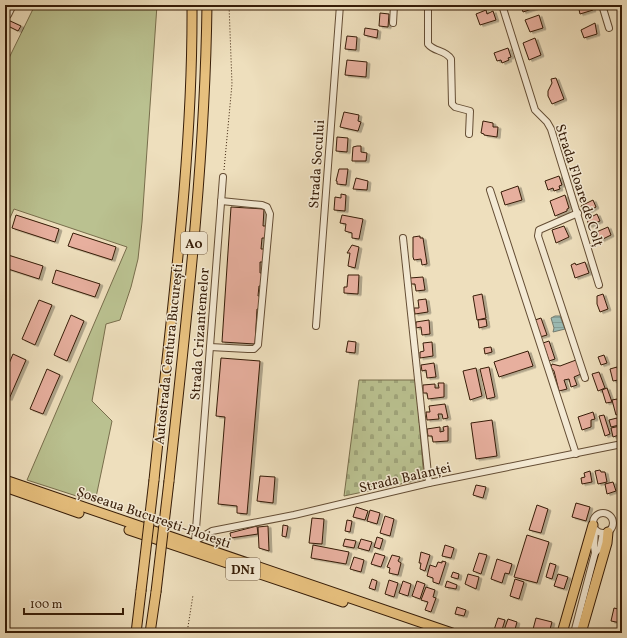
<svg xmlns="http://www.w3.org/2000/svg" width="627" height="638" font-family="Vollkorn,serif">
<defs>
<pattern id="cemetery-stones" width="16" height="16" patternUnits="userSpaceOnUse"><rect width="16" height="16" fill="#bac190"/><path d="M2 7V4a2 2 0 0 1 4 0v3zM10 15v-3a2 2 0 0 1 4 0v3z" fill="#a0a57b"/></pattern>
<pattern id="water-rules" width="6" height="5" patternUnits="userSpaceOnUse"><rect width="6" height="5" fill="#9bbcb6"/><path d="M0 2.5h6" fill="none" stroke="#86a19b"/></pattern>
<filter id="shadow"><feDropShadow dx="3" dy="1.5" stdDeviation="0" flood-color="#0004"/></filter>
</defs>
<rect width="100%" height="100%" fill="#eedfbd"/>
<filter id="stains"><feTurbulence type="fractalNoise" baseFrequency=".005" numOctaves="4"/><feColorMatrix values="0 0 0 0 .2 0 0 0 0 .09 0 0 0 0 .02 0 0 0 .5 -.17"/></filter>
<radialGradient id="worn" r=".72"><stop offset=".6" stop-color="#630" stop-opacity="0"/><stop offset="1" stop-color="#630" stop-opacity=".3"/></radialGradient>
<path fill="#bac190" stroke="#786e4c" d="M35,5h122l-15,217 -4,37 -7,28 -11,33 -14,4 -14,77 20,20 -17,81 -68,-22 100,-233 -113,-38 -9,20v-173l4,2z"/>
<path fill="url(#cemetery-stones)" stroke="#786e4c" d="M359,380h57l8,99 -80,17z"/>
<path fill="url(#water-rules)" stroke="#737c70" d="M555,316h5l5,13 -12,3 1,-4 -3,-10z"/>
<g fill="#e7af9e" stroke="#361c07" filter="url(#shadow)">
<path d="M521,5h13l1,3 -12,4z"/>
<path d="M578,5h13l2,5 -13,4z"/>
<path d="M486,10l1,4 6,-3 3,9 -16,5 -4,-11z"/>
<path d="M380,13l9,1 -1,13 -9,-1z"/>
<path d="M539,15l4,13 -13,4 -5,-12z"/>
<path d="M8,20l13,6 -3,5 -12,-6z"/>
<path d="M595,23l2,11 -13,4 -3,-8z"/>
<path d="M365,28l13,2 -1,8 -13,-3z"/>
<path d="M347,36l10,1 -1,13 -11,-1z"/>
<path d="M535,38l6,17 -12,5 -6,-17z"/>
<path d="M508,48l3,9 -3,1 1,2 -7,3 -1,-3 -4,1 -3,-8z"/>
<path d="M347,60l20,2 -1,15 -21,-2z"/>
<path d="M556,78l8,21 -12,5 -4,-8v-5l4,-8 -1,-4z"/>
<path d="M344,112l15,3 -1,6 3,1 -3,9 -18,-4z"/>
<path d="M483,121l10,2v4h5l-1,10 -13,-2v-1l-3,-1z"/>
<path d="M337,137l11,1 -1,14 -11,-1z"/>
<path d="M357,146h4v6l6,1 -1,8h-14l1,-14z"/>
<path d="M339,169h9l-2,16 -9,-1v-3h-1z"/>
<path d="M559,176l3,9 -3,1 1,3 -6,2 -1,-3 -5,2 -3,-9z"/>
<path d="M356,178l12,3 -1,9 -14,-1z"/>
<path d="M518,186l4,14 -17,5 -4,-13z"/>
<path d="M341,194l5,1 -1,16 -11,-1 1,-13 6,1z"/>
<path d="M565,195l4,13 -2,1v2l-12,5 -5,-15z"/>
<path d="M593,200l3,7 -12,7 -3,-8z"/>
<path d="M231,207l33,2 -1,17h3l-1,12h-3l-1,11h3v13h-4v11h3l-1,13h-3l-1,10h3l-1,13h-3l-2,35 -33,-2z"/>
<path d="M597,214l3,7 -11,5 -2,-7z"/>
<path d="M16,215l43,14 -4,13 -43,-14z"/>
<path d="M342,215l21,4 -4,20 -7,-1v-5l-7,-2 1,-7 -6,-1z"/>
<path d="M564,226l5,11 -13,6 -4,-13z"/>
<path d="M608,227l3,8 -10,5v-2l-4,1 -3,-6z"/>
<path d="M73,233l43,14 -4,13 -44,-14z"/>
<path d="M420,236v2h3l4,26 -5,1 -1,-6 -7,1 -1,-3v-20z"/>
<path d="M352,245l7,2 -4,21 -7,-2 2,-13h-3z"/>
<path d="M5,254l38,12 -4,13 -34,-11z"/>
<path d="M585,262l4,11 -14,5 -4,-13 4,-2 1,2z"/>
<path d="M56,270l44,14 -5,13 -43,-14z"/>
<path d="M348,275h11l-1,19 -14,-1v-6h3z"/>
<path d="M423,277l2,13 -9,1 -1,-7h-4l-1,-6z"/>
<path d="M482,294l4,24 -9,2 -4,-24z"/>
<path d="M603,294l5,15 -8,3 -3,-8v-8z"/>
<path d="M426,299l2,13 -13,2 -1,-6h5l-1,-8z"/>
<path d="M39,300l13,5 -17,40 -13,-6z"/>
<path d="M71,315l13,6 -17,40 -13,-6z"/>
<path d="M541,318l6,17 -7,2 -5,-17z"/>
<path d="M486,319l1,7 -8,2 -1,-8z"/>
<path d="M429,320l1,14 -8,1 -1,-8 -5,1v-6z"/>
<path d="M348,341l8,1 -1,11 -9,-1z"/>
<path d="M549,341l6,18 -6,2 -6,-18z"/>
<path d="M432,342l1,14 -13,2v-6l4,-1 -1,-8z"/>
<path d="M491,347l1,5 -7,2 -1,-6z"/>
<path d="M528,351l5,15 -34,11 -5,-15z"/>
<path d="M13,354l13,6 -17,39 -4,-2v-24z"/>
<path d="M604,355l3,8 -6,2 -3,-8z"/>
<path d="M221,358l39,3 -13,153 -10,-1v-7l-19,-2 7,-87 -9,-1z"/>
<path d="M576,360l5,14 -7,3 3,8 -6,2 -2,-8 -5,1 3,9 -8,2 -5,-20 -3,-4 1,-3 8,2z"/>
<path d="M434,363l2,14 -9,1 -1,-8 -4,1 -1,-6z"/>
<path d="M489,367l6,30 -8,2 -7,-30z"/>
<path d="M617,367l4,15h-3v-2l-5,1 -3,-12z"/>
<path d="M476,368l6,28 -12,4 -7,-29z"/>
<path d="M47,369l13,6 -17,39 -13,-5z"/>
<path d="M599,372l6,16 -7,3 -6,-17z"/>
<path d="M438,383h6v14l-16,2 -1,-6h-4v-8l12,-1v4h4z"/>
<path d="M622,387v17l-4,-15z"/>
<path d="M607,388l5,14 -6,1 -4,-13z"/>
<path d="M617,399l4,14 -5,2 -4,-15z"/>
<path d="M445,404l3,14 -5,1 -1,-5h-4l1,5 -12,1 -1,-8h4l-1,-6z"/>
<path d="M593,412l2,7 -4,1v7l-9,3 -4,-13z"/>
<path d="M604,415l6,19 -5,2 -6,-20z"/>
<path d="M617,418l2,7 -8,2 -2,-7z"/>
<path d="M492,420l5,36 -21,3 -5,-36z"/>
<path d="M448,426v15l-15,1 -1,-6h-4l-1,-7 13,-2v5l4,-1 -1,-4z"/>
<path d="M620,426l2,8 -9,3 -2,-9z"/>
<path d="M600,470l1,2h4l2,10 -9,2 -3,-13z"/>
<path d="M590,471l2,11 -10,2 -1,-6 4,-1 -1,-4z"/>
<path d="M260,476l15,1 -2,26 -16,-2z"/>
<path d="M613,482l3,9 -9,3 -2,-10z"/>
<path d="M476,485l10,2 -3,11 -10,-3z"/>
<path d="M576,503l14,4 -4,14 -14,-4z"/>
<path d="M537,505l11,4 -7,24 -12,-3z"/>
<path d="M356,507l12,4 -3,9 -12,-3z"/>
<path d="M370,510l10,3 -3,11 -10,-3z"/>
<path d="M385,516l9,3 -4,17 -10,-3z"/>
<path d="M312,518l12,1 -2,25 -13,-1z"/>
<path d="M347,520l5,1 -2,11 -5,-1z"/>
<path d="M283,525l5,1 -2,11 -4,-1z"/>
<path d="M257,526l1,8 -27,4 -1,-5z"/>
<path d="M268,526l1,25 -10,-3 -1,-21z"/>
<path d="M527,535l22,7 -12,41 -23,-6z"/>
<path d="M377,537l6,2 -3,10 -6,-2z"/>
<path d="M345,539l11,2 -2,7 -11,-2z"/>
<path d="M361,539l11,3 -3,9 -11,-3z"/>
<path d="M313,545l36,7 -3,12 -35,-6z"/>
<path d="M445,545l9,3 -3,10 -9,-2z"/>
<path d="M421,552l9,3 -5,16 -5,-2 1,-6h-2z"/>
<path d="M375,553l10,3 -4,11 -10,-3z"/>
<path d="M479,553l8,2 -6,19 -8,-3z"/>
<path d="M392,555l8,2 -2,4 3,2 -3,12 -9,-2 1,-5 -3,-1z"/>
<path d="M354,557l10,3 -3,12 -11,-3z"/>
<path d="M497,559l15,5 -3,10 -4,-1 -3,10 -11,-4z"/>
<path d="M442,561l4,1 -7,22 -6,-2v-4l-6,-2 3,-11 6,2 2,-5 4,1z"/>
<path d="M550,563l6,2 -4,14 -6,-2z"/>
<path d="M453,572l6,2 -1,5 -7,-2z"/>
<path d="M468,574l11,3 -3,12 -11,-5z"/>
<path d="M558,574l10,3 -4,12 -10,-3z"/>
<path d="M372,579l5,2 -2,9 -6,-2z"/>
<path d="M515,579l9,3 -5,17 -9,-3z"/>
<path d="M389,580l9,3 -4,14 -9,-3z"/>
<path d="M403,581l8,3 -3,12 -9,-3z"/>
<path d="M417,581l8,3 -5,15 -8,-3z"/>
<path d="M447,581l10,4 -1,4 -11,-2z"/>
<path d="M426,587l9,3 -2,7 3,1 -5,14 -6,-2 3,-8 -7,-2z"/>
<path d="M457,607l9,3 -2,6 -9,-2z"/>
<path d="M614,608l8,2 -1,13 -10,-2z"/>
<path d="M498,618l7,2 -4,13h-8z"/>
<path d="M536,618l16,4 -3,11h-17z"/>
<path d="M508,619l9,3 -3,11h-11z"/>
</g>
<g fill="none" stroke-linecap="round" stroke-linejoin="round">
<g stroke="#644d34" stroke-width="8">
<g id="minor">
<path d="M428,5v39c6,8 18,6 23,15l1,45 3,3 15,4 -1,23"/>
<path d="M502,5l33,105 12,12 4,7 48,156"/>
<path d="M602,5l7,23"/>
<path d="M8,15l5,-10"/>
<path d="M393,23l1,-18"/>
<path d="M490,190l86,264"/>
<path d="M578,213l-39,17 -1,6 47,142"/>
<path d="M403,238l26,245"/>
<path d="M316,326l24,-321"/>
<path d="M210,347l38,2h6l4,-4 12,-131 -3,-7 -5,-2 -41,-4"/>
<circle cx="603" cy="523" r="10"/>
<path d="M195,541l17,-10 82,-16 135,-32 193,-39"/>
<path d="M195,542l28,-365"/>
<path d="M595,553l-1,-6 1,-17"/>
<path d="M574,633l21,-80 5,-5 3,-15"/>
</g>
</g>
<g stroke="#361c07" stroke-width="11">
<g id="highway">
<path d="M5,480l447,153"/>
<path d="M154,480c16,-158 39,-317 38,-475"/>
<path d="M169,481c17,-158 36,-317 38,-476"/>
<path d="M5,487l74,26"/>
<path d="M129,530l214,72"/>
<path d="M136,633l5,-42"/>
<path d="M150,633l6,-41"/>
<path d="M562,633l31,-108"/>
<path d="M581,633l26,-90 1,-11"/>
</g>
</g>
<g stroke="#361c07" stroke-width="1" stroke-dasharray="1 2" stroke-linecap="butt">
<path d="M224,170l8,-86 -3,-79"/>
<path d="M187,633l6,-38"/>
</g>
<use href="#minor" stroke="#f4ead4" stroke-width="6"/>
<use href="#highway" stroke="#e7c07e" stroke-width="9"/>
<g stroke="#361c07" stroke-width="11" stroke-linecap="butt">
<g id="highway-bridge">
<path d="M141,591l13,-111"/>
<path d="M156,592l13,-111"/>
</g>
</g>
<use href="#highway-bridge" stroke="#e7c07e" stroke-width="9"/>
</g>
<g text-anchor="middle" stroke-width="3" stroke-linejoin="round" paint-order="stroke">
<g fill="#f4ead4" stroke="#6f5a44" stroke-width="1">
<rect x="181" y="232" width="26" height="22" rx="3"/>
<rect x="226" y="558" width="34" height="22" rx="3"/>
</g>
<g font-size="13" font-weight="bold" fill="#361c07">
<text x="194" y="248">A0</text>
<text x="243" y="574">DN1</text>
</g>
<g font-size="14" fill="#361c07" stroke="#f4ead4">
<text transform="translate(316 164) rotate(-86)" y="5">Strada Socului</text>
<text transform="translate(580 185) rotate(72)" y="5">Strada Floare de Colț</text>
<text transform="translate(199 334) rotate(-86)" y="5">Strada Crizantemelor</text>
<text transform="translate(168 354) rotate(-84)" y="5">Autostrada Centura București</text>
<text transform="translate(405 477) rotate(-13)" y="5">Strada Balanței</text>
<text transform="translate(154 517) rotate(19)" y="5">Șoseaua București-Ploiești</text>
</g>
</g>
<rect width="627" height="638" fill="none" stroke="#eedfbd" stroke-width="20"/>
<rect x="6" y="6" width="615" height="626" fill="none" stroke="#361c07" stroke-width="2"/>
<rect x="10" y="10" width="607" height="618" fill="none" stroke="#361c07"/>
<path d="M24 608v6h99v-6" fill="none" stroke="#361c07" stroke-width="2"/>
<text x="30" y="608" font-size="12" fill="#361c07" stroke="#f4ead4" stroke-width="3" paint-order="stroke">100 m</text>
<rect width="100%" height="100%" filter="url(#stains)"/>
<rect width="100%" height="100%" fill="url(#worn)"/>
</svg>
